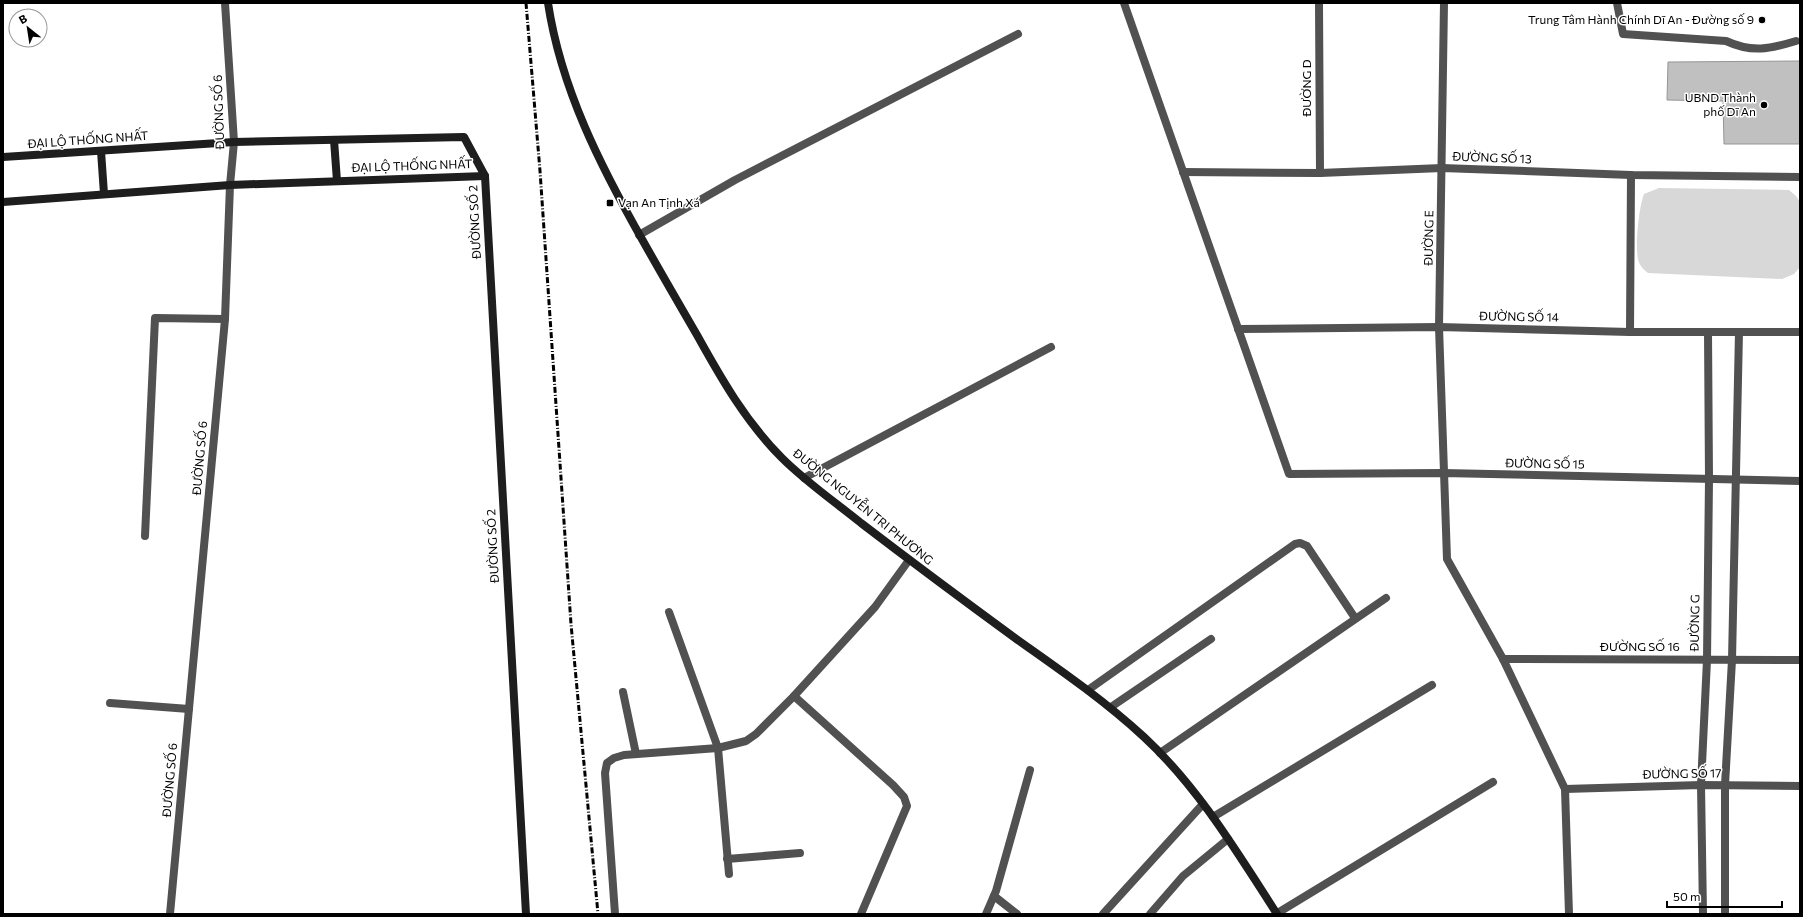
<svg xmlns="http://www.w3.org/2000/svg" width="1803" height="917" font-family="Commissioner,sans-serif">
<rect width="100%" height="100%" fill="#fff"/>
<path fill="#d8d8d8" d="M1659,188l130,2 7,6 4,6v65l-6,7 -12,5 -134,-6c-5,-4 -9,-8 -10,-14 -3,-14 1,-52 6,-65z"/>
<path fill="#c0c0c0" stroke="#959595" d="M1800,61v83h-76l-1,-43 -56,-1 1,-38z"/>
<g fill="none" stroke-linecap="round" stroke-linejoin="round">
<g stroke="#515151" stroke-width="8">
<path d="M1617,3l6,31 103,7c26,12 44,8 70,0"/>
<path d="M639,235l96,-55 283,-146"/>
<path d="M804,478l247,-131"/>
<path d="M145,536l10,-218 70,1"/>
<path d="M623,692l13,62"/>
<path d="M110,703l79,6"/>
<path d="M170,914l55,-595 5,-134 4,-43 -9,-139"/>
<path d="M986,914l10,-23 34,-121"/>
<path d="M1103,914l100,-110"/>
</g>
<g stroke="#515151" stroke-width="8">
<path d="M1124,3l165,471 154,-1 357,8"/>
<path d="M1319,3l1,170"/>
<path d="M1444,3l-5,324 8,232 56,100 62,130 4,125"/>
<path d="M1183,172l137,1 122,-5 189,7 169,2"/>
<path d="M1238,329l201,-2 191,5h170"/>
<path d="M1630,332l1,-157"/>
<path d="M669,612l49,136 11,126"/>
<path d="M1503,659l297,1"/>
<path d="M1088,690l207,-146 5,-1 7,3 48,72"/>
<path d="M794,696l99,89 11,12 3,9 -46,108"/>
<path d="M1111,707l100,-68"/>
<path d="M1160,753l226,-155"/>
<path d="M1565,789l136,-4 99,1"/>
<path d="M1213,817l219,-132"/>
<path d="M727,859l73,-6"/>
<path d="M994,896l23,18"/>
<path d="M615,914l-10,-141 2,-10 7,-5 10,-3 94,-7 28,-7 10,-7 38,-38 81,-89 34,-47"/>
<path d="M1150,914l33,-38 45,-37"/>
<path d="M1276,914l217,-132"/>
<path d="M1703,914l-2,-129 6,-125 2,-181 -1,-147"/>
<path d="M1725,914v-129l7,-125 7,-328"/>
</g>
<g stroke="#1e1e1e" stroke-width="8">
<path d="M548,3c13,86 53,164 95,238 18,32 36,63 54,94 25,45 49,87 85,123 24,24 53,44 79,65 51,39 102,77 154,115 44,31 89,62 129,99 54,50 93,115 133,177"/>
<path d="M334,140l3,41"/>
<path d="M101,151l3,43"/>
<path d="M3,157l231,-15 230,-5 21,39 41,738"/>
<path d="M3,202l227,-17 255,-9"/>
</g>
<path stroke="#000" stroke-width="3" stroke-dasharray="6 2 1 2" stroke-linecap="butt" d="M526,3l14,168 31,453 27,290"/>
</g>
<g fill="#000" stroke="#fff" stroke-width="1.5">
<circle cx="1762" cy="20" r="4"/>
<circle cx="1764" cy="105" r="4"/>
<rect x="606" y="199" width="8" height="8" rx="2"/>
</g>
<g text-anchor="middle" stroke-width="3" stroke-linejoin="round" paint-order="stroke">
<g font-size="12" fill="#000" stroke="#fff" text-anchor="end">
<text x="1754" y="24">Trung Tâm Hành Chính Dĩ An - Đường số 9</text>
<text x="1756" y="102">UBND Thành<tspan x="1756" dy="14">phố Dĩ An</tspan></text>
<text x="618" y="207" text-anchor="start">Vạn An Tịnh Xá</text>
</g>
<g font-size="12" fill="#000" stroke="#fff">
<text transform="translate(1307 88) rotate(-90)" y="4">ĐƯỜNG D</text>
<text transform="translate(219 112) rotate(-92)" y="4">ĐƯỜNG SỐ 6</text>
<text transform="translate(88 140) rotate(-4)" y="4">ĐẠI LỘ THỐNG NHẤT</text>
<text transform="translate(1492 158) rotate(2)" y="4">ĐƯỜNG SỐ 13</text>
<text transform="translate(412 166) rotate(-2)" y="4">ĐẠI LỘ THỐNG NHẤT</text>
<text transform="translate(475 222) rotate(-93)" y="4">ĐƯỜNG SỐ 2</text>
<text transform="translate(1429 238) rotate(-89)" y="4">ĐƯỜNG E</text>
<text transform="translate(1519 317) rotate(1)" y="4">ĐƯỜNG SỐ 14</text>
<text transform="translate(200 458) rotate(-85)" y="4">ĐƯỜNG SỐ 6</text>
<text transform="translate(1545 464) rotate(1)" y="4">ĐƯỜNG SỐ 15</text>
<text transform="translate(863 507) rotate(39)" y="4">ĐƯỜNG NGUYỄN TRI PHƯƠNG</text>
<text transform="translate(493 546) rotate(-93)" y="4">ĐƯỜNG SỐ 2</text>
<text transform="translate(1695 623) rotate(-89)" y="4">ĐƯỜNG G</text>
<text x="1640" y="651">ĐƯỜNG SỐ 16</text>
<text transform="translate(1682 774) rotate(-1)" y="4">ĐƯỜNG SỐ 17</text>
<text transform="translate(170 780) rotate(-85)" y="4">ĐƯỜNG SỐ 6</text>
</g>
</g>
<rect width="1803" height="917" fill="none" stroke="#000000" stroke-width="8"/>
<g transform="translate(28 28) rotate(330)"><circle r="19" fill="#ffffff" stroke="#999999"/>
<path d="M0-3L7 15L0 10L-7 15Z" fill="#000000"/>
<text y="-6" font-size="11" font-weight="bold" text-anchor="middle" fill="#000000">B</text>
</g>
<path d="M1667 901v6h115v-6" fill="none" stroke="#000000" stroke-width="2"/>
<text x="1673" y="901" font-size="12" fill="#000000" stroke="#ffffff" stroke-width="3" paint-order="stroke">50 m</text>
</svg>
